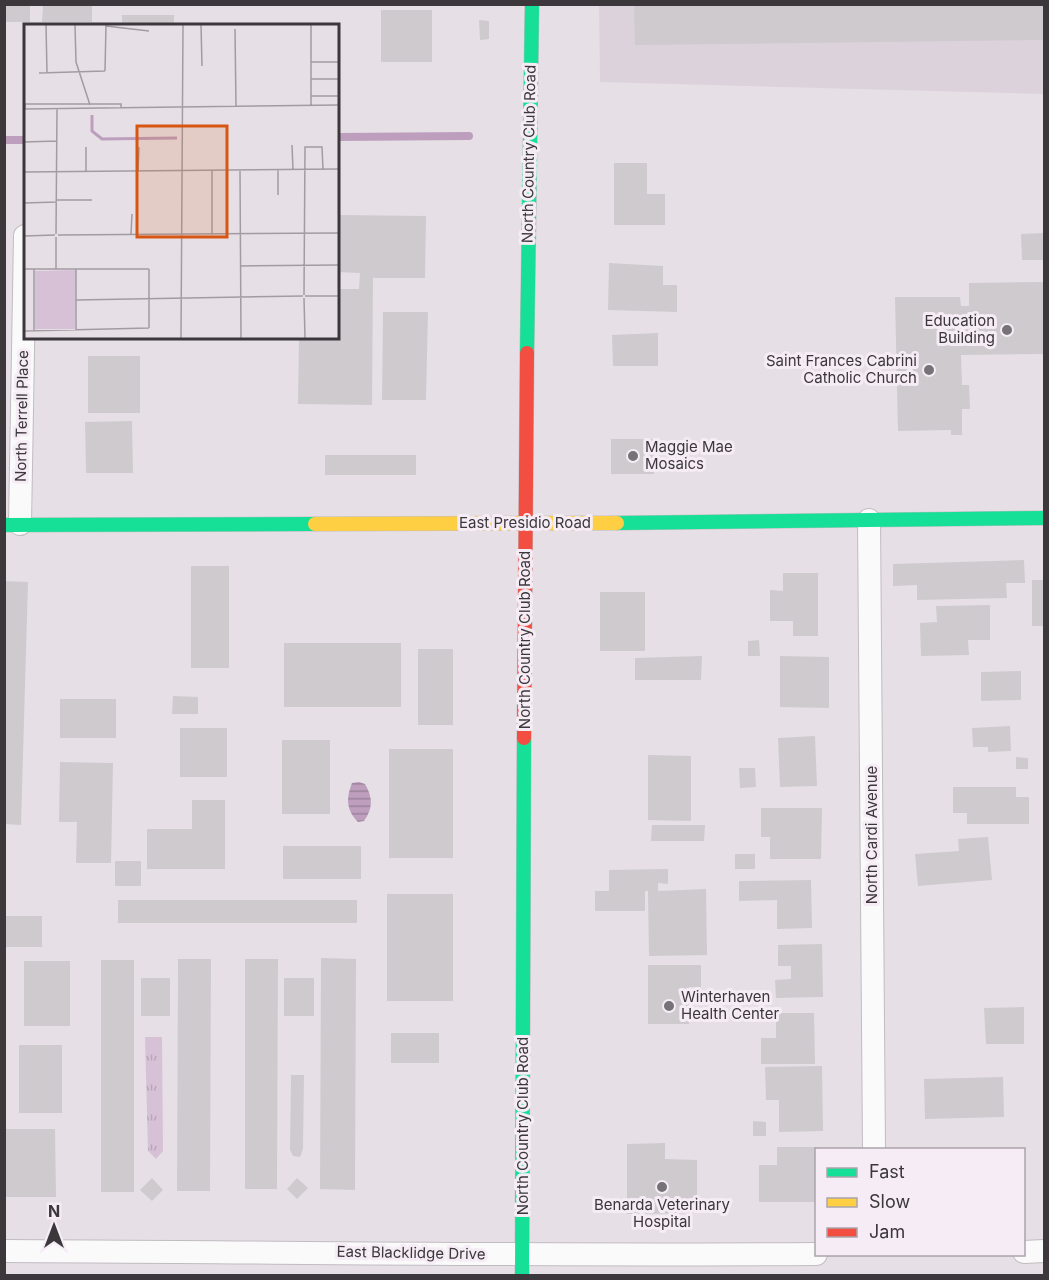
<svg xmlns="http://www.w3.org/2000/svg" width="1049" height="1280" font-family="Inter,sans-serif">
<defs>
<pattern id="grass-tufts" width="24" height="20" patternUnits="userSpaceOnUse" patternTransform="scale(1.5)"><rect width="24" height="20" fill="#d7c1d7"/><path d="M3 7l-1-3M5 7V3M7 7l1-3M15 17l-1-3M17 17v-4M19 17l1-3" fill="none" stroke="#b9a6b9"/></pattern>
<pattern id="water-rules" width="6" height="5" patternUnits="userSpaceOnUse" patternTransform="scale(1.5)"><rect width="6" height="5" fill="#bd9ebd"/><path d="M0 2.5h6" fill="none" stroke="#9b829b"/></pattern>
</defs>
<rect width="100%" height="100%" fill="#e6e0e6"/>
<path fill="#dcd2dc" d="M599,5h445v89l-444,-12z"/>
<path fill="url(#grass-tufts)" d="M145,1037h17l1,114 -7,8 -8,-8z"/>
<path fill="url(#water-rules)" d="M359,782l6,2c8,14 8,24 -1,37l-6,1c-12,-12 -12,-24 -6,-39z"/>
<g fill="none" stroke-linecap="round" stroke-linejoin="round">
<g stroke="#bd9ebd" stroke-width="8">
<path d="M338,137l131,-1"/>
<path d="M4,140h22"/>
</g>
</g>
<g fill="#cecace">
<rect x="4" y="4" width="26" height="18"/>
<path d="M43,4h49v18h-50z"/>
<path d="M634,4h410v36l-409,5z"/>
<rect x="381" y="10" width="51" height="52"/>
<rect x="122" y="15" width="52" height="11"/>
<path d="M479,20l10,1v18l-9,1z"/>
<path d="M614,163h33v31h18v31h-51z"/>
<path d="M338,215l88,1 -1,62h-52l-1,127 -74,-1 1,-66h39v-49h21l1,-16 -22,-1z"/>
<path d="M1044,233v27h-22l-1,-26z"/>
<path d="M609,263l54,3v19h14v27l-69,-2z"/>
<path d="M1044,282v72l-83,1 1,30h7l1,24h-8v26h-11v-5l-53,1 -3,-134h65l1,9h8v-23z"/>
<path d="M383,312h45l-2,88h-44z"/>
<path d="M658,333v33h-45l-1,-31z"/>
<rect x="88" y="356" width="52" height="57"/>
<path d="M132,421l1,52h-47l-1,-51z"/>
<path d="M611,439h44l-1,35h-43z"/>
<rect x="325" y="455" width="91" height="20"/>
<path d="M1024,560l1,23h-19l1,15 -90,2v-15l-24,1v-22z"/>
<rect x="191" y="566" width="38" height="102"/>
<path d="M783,573h35v63h-25v-15h-23v-31l13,1z"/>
<rect x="1032" y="580" width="12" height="46"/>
<path d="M4,581l24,1 -7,243 -17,-1z"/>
<rect x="600" y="592" width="45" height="59"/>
<path d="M990,605v35h-22l1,15 -48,1 -1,-33 17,-1 -1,-16z"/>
<path d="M759,640l1,16h-12v-15z"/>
<rect x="284" y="643" width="117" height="64"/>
<rect x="418" y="649" width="35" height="76"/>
<path d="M702,656l-1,24h-66v-22z"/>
<path d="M780,656l49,1v51l-49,-1z"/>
<path d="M1021,671v29l-40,1v-29z"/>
<path d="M173,696l25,1v17h-26z"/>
<rect x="60" y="699" width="56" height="39"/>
<path d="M1010,726l1,25 -23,1v-5h-15l-1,-19z"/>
<rect x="180" y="728" width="47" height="49"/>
<path d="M815,736l2,50 -37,1 -2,-49z"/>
<rect x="282" y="740" width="48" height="74"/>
<rect x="389" y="749" width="64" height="109"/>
<path d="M648,755l43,1v65l-43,-1z"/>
<path d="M1016,757l12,1v11h-12z"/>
<path d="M60,762l53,1 -2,100h-35l1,-41h-18z"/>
<path d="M739,768h16l1,19 -16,1z"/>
<path d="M953,787h63v10h13v27h-62v-11h-14z"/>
<path d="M192,800h33v69h-78v-40h45z"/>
<path d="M761,808h61l-1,51h-51v-22h-9z"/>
<path d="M652,825h53l-1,16h-53z"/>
<path d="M988,837l4,43 -74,6 -3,-32 44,-3 -1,-12z"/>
<rect x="283" y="846" width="78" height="33"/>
<rect x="735" y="854" width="20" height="15"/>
<rect x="115" y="861" width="26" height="25"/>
<path d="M668,869v15l-10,-1v8l48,-2 1,66 -58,1 -1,-65h-3v20h-50v-20h14v-21z"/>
<path d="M811,880l1,48 -35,1v-29l-38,1v-20z"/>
<rect x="387" y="894" width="66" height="107"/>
<rect x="118" y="900" width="239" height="23"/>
<rect x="4" y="916" width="38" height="31"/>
<path d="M822,944l1,53 -47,1 -1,-18 16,-1v-13h-13v-21z"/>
<path d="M321,958l35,1 -1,231 -35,-1z"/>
<path d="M178,959h33l-1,232h-33z"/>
<path d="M245,959h33l-1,230h-32z"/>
<rect x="101" y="960" width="33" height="232"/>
<rect x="24" y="961" width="46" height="65"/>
<path d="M648,965h53v22h-12v37h-41z"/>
<rect x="141" y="978" width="29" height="38"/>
<rect x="284" y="978" width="30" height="38"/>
<path d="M1024,1007v37h-38l-2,-36z"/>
<path d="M776,1013h38l1,51h-54v-26h15z"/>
<rect x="391" y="1033" width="48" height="30"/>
<rect x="19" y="1045" width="43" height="68"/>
<path d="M822,1066l1,65 -44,1v-32h-13l-1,-33z"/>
<path d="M291,1075h13l-1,74 -3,8 -7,-1 -3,-6z"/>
<path d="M1003,1077l1,40 -79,2 -1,-40z"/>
<path d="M753,1121l13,1v14h-13z"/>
<path d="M4,1129h51l1,68h-52z"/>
<path d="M665,1143v16l32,1v53l-70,1v-70z"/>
<path d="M777,1147h41l-2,55h-57v-37h18z"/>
<path d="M152,1178l11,12 -11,11 -12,-11z"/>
<path d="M297,1178l11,10 -11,11 -10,-10z"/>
</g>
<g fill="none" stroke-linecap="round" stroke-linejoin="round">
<g stroke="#c0bcc0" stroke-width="24">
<g id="street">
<path d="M869,520l5,630"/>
<path d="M20,524l5,-288"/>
<path d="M4,1251c271,1 542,5 812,3"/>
<path d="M1024,1252l20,-1"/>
</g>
</g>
<g stroke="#c0bcc0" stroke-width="15">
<g id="fast">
<path d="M527,353l5,-349"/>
<path d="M617,523l427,-5"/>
<path d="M4,525l311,-1"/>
<path d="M522,1276l2,-538"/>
</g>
</g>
<g stroke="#c0bcc0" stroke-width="15">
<path id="slow" d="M315,524l302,-1"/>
</g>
<g stroke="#c0bcc0" stroke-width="15">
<path id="jam" d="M524,738l3,-385"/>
</g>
<use href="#street" stroke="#fbfafb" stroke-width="22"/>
<use href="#fast" stroke="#16e098" stroke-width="14"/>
<use href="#slow" stroke="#ffcf43" stroke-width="14"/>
<use href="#jam" stroke="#f24e42" stroke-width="14"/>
</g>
<g fill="#777277" stroke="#f5ecf5" stroke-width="2">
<circle cx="1007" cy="330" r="6"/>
<circle cx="929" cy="370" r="6"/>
<circle cx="633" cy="456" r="6"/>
<circle cx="669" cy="1006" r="6"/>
<circle cx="662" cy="1187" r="6"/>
</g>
<g text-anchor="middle" stroke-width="6" stroke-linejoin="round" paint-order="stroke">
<g font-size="15" fill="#3b373b" stroke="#f5ecf5">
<text transform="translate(529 154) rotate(-89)" y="5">North Country Club Road</text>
<text transform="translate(22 416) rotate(-89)" y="5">North Terrell Place</text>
<text x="525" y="528">East Presidio Road</text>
<text transform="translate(525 640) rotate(-90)" y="5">North Country Club Road</text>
<text transform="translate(872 835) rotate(-90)" y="5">North Cardi Avenue</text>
<text transform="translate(523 1126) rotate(-90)" y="5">North Country Club Road</text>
<text transform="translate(411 1253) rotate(1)" y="5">East Blacklidge Drive</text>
</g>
<g font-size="15" fill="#3b373b" stroke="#f5ecf5" text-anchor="end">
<text x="995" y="326">Education<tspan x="995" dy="17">Building</tspan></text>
<text x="917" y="366">Saint Frances Cabrini<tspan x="917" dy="17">Catholic Church</tspan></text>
<text x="645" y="452" text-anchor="start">Maggie Mae<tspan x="645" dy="17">Mosaics</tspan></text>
<text x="681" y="1002" text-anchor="start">Winterhaven<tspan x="681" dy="17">Health Center</tspan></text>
<text x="662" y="1210" text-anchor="middle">Benarda Veterinary<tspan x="662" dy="17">Hospital</tspan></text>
</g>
</g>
<g transform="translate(24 24)">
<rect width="315" height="315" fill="#e6e0e6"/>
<path d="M52,246l-1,59h-40v-58z" fill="#d7c1d7"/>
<path d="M26,249l10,6 -11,20 -10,-6 6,-10 -6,1 -1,-9z" fill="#d7c1d7"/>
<path fill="none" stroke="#bd9ebd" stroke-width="3" d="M68,91v16l10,8 75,-1"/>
<path fill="none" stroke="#a29ca2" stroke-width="1.5" d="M22,1l1,48M51,1l1,37 14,43M177,1l1,41M287,1v80M82,2l43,5M211,5l1,78M287,38h28M81,47l1,-46M15,49l66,-2M287,55h28M287,72h28M0,85l315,-4M1,85v-5h96v4M0,118l33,-1M268,121l1,25M62,123v25M0,141v-56M254,146v25M188,147v64M216,147l1,167M0,148l315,-3M114,148l1,-25M33,176h35M0,179l33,-1M32,210l1,-125M107,210l1,-20M34,211l281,-2M0,212l31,-1M217,242l98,-1M0,245h125M10,245v62M32,245v-32M52,245v61M125,245v59M280,271l1,-148h17l1,23M281,272h34M280,274l1,40M52,276l227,-4M0,307l125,-3M157,314l2,-313"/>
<path fill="#d75611" fill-opacity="0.15" stroke="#d75611" stroke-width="3" d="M113,102h90v111h-90z"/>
<rect width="315" height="315" fill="none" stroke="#3b373b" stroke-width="3"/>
</g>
<rect width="1049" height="1280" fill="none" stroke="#3b373b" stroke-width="12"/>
<rect x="815" y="1148" width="210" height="108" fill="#f5ecf5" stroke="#aba4ab" stroke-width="1.5"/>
<rect x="827" y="1168" width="30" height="9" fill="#16e098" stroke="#aba4ab" stroke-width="1.5"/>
<text x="869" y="1178" font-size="18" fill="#3b373b">Fast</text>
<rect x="827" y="1198" width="30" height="9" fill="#ffcf43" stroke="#aba4ab" stroke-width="1.5"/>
<text x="869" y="1208" font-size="18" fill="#3b373b">Slow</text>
<rect x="827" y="1228" width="30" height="9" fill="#f24e42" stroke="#aba4ab" stroke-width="1.5"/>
<text x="869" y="1238" font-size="18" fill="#3b373b">Jam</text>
<g transform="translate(54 1226)" stroke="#f5ecf5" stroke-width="4.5" paint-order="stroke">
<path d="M0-4.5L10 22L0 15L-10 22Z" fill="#3b373b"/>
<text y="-9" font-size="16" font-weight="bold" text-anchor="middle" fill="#3b373b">N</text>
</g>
</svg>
